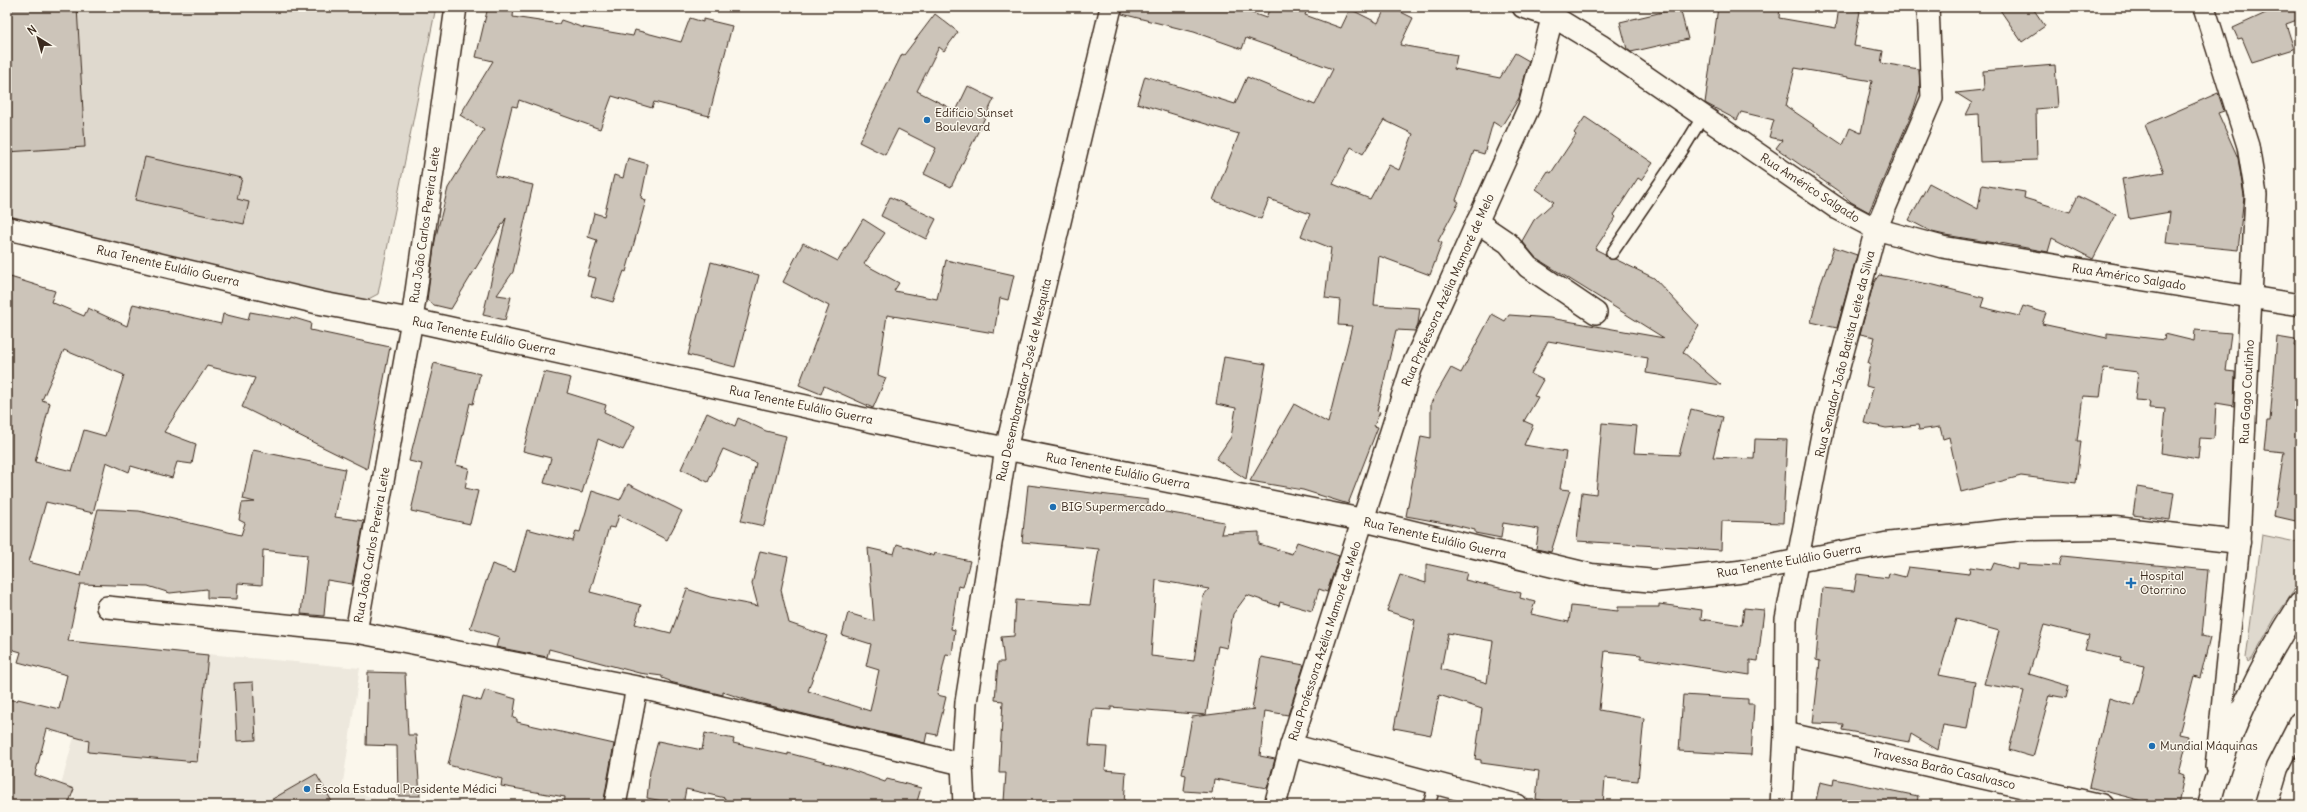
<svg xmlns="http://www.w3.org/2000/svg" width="2307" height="812" font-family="Delius,sans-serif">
<rect width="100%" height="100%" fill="#fbf7ec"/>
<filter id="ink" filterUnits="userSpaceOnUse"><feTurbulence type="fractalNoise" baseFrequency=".025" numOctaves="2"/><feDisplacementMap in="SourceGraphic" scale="8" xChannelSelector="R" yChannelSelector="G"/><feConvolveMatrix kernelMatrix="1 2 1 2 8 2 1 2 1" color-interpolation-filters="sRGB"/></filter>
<g filter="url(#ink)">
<path fill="#ede8dd" d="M99,644l261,24 -18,121 33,9 -2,7h-302l4,-15 -14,-5z"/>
<g fill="#dfd9ce" stroke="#8d8276">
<path d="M7,7h429l-58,287 -25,13 -346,-73z"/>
<path d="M2300,534v48l-25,36 -23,41 -4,3 -2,-4 16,-123 34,7z"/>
</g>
<g fill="#ccc4b9" stroke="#3b2a1e" fill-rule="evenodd">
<path d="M7,7h70l8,140 -78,5z"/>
<path d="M488,7h26l-1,10 46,7 2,-4 20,7 52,9 2,-6 46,12 9,-24 13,4v-3l29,7 -23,90 -55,-14 -2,6 -40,-12 -12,33 -81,-29 -2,7 -5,-1 -17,70 38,9 -20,87 -16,23 14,2 -6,23 -22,-5 23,-97 -55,91 -17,-4 -7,-5 8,-60 13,-52 36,-58 -24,-15 33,-54 -17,-4z"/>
<path d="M1123,7h112l31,11 4,-11h38l-3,8 36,13 9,-19 28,14 8,-16h5l22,11 -13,27 57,10 -3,14 46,9 15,-25 14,8 -10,37 -18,29 -8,-5 -9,32 -10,-3 -18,49 3,2 -21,39 4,2 -12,32 -51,-19 -5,49 46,3 -2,16 -3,7 -19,-1 -19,81 3,1 -6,14 4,1 -30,77 -45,-14 -53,-9 44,-77 34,19 24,-97 -14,-1 2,-25 -15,-2 6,-50 -30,-12 9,-22 -41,-15 -8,20 -48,-19 26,-66 -102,-31 8,-27 90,28 12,-27 68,28 18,-36 -87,-31 -4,11 -48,-17 -72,-18zM1384,120l29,14 -14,36 -10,-5 -19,34 -37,-15 18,-37 12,7z"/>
<path d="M1718,7h62l-1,11 57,10 3,-21 21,4 -6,35 29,5 -2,12 38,6 1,20 -6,19 -45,104 -18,-10 -10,-9 -65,-45 6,-8 -13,-3 5,-17 -33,-8 -4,8 -32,-17zM1795,68l77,13 -11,52 -11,-5 -7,17 -57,-39z"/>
<path d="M1998,7h34l13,19 -23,16z"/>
<path d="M2279,7h21v12l-14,5 8,25 -42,13 -10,-24 -4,1 -5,-11z"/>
<path d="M1680,8l8,31 -57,13 -4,-3 -7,-27z"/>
<path d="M935,14l23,18 -14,19 -5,-4 -22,44 39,20 12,-25 26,13 -43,88 -27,-13 12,-26 -38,-19 -13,26 -26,-13 43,-88 2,1z"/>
<path d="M2055,65l3,42 -22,2 1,51 -57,2 -2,-48 -12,1 6,-12 -16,-10 28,-3 -1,-19z"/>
<path d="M2218,93l6,18 -6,2 20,45 6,38 -6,54 -72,-7 4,-31 -41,7 -7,-40 42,-7 -19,-47z"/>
<path d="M1585,117l68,46 -12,17 -3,-2 -24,37 2,2 -21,32 10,5 3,5h7l39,19 45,48 -16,26 38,33 -75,-12 2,-15 -100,-17 -17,33 12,6 -9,16 4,1 -14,24 9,4 -9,20 42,7 -6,37 10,1 -19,62 -15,-3 3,-20 -36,-6 -2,15 -26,-5v-3l-20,-5 -49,-9 15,-80 10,2v-35l20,-35 10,5 31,-59 13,7 4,-6 41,3 114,20 -128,-80 -14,-17 12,-21 20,-18 -18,-13 12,-18 3,2 25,-38 -2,-2z"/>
<path d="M145,157l97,21 -5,21 12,3 -5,22 -109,-24z"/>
<path d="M628,158l20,6 -7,34 5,2 -20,72 -2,-1 -11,31 -22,-6 5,-18 -9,-2 10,-36 -9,-3 6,-24 10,3 10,-41 9,3z"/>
<path d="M1929,183l49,26 4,-24 43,7 -1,6 46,14 8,-16 38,19 -23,44 -41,-21 -4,14 -53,-10 -1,1 -49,-8 -13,-3 -23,-12z"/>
<path d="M890,197l46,22 -10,20 -45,-23z"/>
<path d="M863,219l22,14 -21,31 35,19 -5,8 43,8 9,-39 68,15 -6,25 -8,-2 -6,35 -107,-18 -9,60 8,3 -13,30 -49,-22 -3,8 -22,-9 30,-79 -46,-24 20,-39 35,18z"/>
<path d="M1834,247l23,8 -20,73 -26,-6 9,-36z"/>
<path d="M711,262l48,13 -24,92 -47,-12z"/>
<path d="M1879,275l55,10 50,13 -3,9 38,9 4,-10 23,7 -4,11 65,14v-5l57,7 1,-6 29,7 1,-11 36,3 -5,38 9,1 -1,34 -18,-3 -2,36 -14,-1 -2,21 -37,-6 4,-44 -16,-1 1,-7 -15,-1 3,-28 -34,-4 -4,29 -17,-1 -6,45h4l-5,42 -55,-7 -60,16 -12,-55 -6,2 -3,-12 -21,3 -1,-5 -32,3 -22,-5 9,-35 -7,-2 4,-23h-2l7,-26 -15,-3 14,-52z"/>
<path d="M7,276l48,15 -4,11 33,14 4,-8 39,18 6,-22 88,20 2,-10 25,6 2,-8 40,7 1,-2 20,6 -1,7 80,17 -23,122 -125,-62 13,-29 -48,-12 -43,66 32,12 -4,20 -15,-2 -5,16 -41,-12 -2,6 -23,-10 -13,51 -47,-11 -17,60 52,14 17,-67 41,2 102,24 4,-12 -6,-3 3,-17 13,-1 -12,-3 10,-49 92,19 -10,48 29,4 -12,63 -25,-4 -3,36 -23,-2 6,-59 -44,-5 -1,35 -24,-2 -1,16 -30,-1v-9l-37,4 -22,-7 -68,-2 -12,57 140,14 -11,107 -109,-10 1,-11 -42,-12 -12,46 39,14 -6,16h-61v-106l10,2 1,-2 41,10 8,-34 -49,-13 3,-10 -14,-4zM64,350l60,25 -19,61 -21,-6 -12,41 -37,-9 15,-59 -8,-3z"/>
<path d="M2277,337l18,3 -1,6 6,1v175l-26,-6 10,-64 -20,-2 3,-29h3z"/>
<path d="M1224,357l42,7 -20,115 -30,-20 15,-22 5,-29 -20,-4z"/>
<path d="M434,363l46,11 -7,30 -3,-1 -14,62 13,3 -4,20 13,3 -8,33 -59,-13 11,-47 -13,-3z"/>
<path d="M544,372l27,6 -4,15 39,12 -2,7 31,14 -12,24 -25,-11 -16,54 -38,-10 7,-25 -28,-7z"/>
<path d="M1691,409l32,8 -10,40 41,2 1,-20 32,1 -4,83 -61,-2 -1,29 -144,-9 5,-49 14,2 6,-71 35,3 -3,27 45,2z"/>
<path d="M707,413l28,13 3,-8 28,13 20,5 -22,90 -23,-5 15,-58 -33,-14 -15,33 -27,-13z"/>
<path d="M628,484l54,27 -15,29 -48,-25 -4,13 -6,-1 -19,65 51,13 -6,19 36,9 16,-44 23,8 48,9 -6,-22 8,-33 28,6 -7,33 8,33 38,13 -19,55 62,20 9,-41 -13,-4 5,-22 -29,-9 6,-22 26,8 -6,-73 26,6 3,-10 37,12 1,-3 35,8 -7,26 -5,-1 -7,43 4,1 -3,25 -6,-1 -9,41 9,2 -9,38 -10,-2 -2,10 -175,-42 -27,-9v3l-53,-13v-1l-8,-3v-2l-23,-3 -90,-24 -2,8 -51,-10 3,-10 -29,-9 22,-64 23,8 12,-43 46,12 3,-10 4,1 12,-41 28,9z"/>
<path d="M1028,485l120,15v9l76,13 -3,12 38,-2v12l33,10 5,-12 42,14 -12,36 -8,-3 -7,22 -32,-9 -1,4 -32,-11 -14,19 -6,34 -9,-2 -12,69 -95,-8v3l-18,-1 -4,37 18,1 -2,23 21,2 -2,33h-57l-63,-4 2,-28h-7l4,-72 -8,-1 3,-38h6l-3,-25 13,-1 2,-36 74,5 9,-56 -77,-7zM1156,580l53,9 -6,7 -9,65 -43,-5z"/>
<path d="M2137,487l37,6 -4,27 -37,-5z"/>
<path d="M2062,556l146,14 -6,66 8,2 -10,40 -6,-2 -15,58 9,2 -9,38 5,2 -6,29h-20l-69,-18 20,-89 26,8 10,-40 -25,-5 1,-3 -36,-8 4,-14 -45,-11 -15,49 40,12 -3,12 -16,-3 -17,62 -24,-7 15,-59 -40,-7 15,-53 -43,-12 -17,56 36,7 -8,47 -24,-4 -5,25 -27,-16 -2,8 -67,-12 1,-6 -30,-1 7,-62 -4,-1 6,-72 32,3 3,-17 31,4 1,-5 16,4 3,-10 61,7 1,-7 21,3 3,-7 23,7 1,-6 41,2z"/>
<path d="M1426,564l41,9 -2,7 56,13 -1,5 15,4 -4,12 38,8 2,-16 47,5v-4h41v-3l43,6 -1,9 41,6 2,-17 20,2 -6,51 -8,-1v15l-109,-17v-3l-36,-4 -6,59 45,8 -6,63 -33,-3 -2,27 -41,-2 -2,2 -24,-6 3,-28 -58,-8v-3l-6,-1 7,-50 -43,-14 -8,40 -37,-7 21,-108 -28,-9 13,-36 26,8zM1448,633l45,8 -6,42 -46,-14z"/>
<path d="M1261,657l43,8 -16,50 -23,-4 -5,45 15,3 -8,29 -53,-9 -2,14 -28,-2 2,-16 -4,-1 10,-57 63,-8h-3z"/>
<path d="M368,672l37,1 3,62h8l4,61h-22l-1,-50 -31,-1z"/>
<path d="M253,682l3,58 -19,1 -3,-58z"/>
<path d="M485,690l31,9 -3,19 4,1v3l97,22 -11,61h-39l1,-8 -64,-11 1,-7 -54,-14 16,-69 17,5z"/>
<path d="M1683,695l65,4v5h6l-3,51 -72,-4z"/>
<path d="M705,733l29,6 -1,4 55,12v-2l61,16 36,13 2,-3 34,9 -5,17h-192l1,-7 -39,-9 -3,16 -36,-7 3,-27 8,-30 44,9z"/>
<path d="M316,774l18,31h-72z"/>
<path d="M1834,779l84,17 -1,9h-102l5,-23 13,3z"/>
</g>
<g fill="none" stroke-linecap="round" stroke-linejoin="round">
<g stroke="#3b2a1e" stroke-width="14">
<g id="service">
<path d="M1612,253l71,-104 20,-33"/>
<path d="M1429,805l6,-21"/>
</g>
</g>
<g stroke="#3b2a1e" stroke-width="24">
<g id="minor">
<path d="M1523,7l31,10 46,28 238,164 38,20 66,18 358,58"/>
<path d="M2204,7l44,139 8,49 -17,347 -23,225"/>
<path d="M1477,222l31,21 20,24 68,46"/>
<path d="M107,607l249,25 281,55 325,77"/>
<path d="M356,632l56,-312 44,-313"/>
<path d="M1785,733l317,72"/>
<path d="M1291,745l226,60"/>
<path d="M615,805l22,-118"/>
<path d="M964,805l-2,-41 4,-62 40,-253 105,-442"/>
<path d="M1275,805l16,-60 120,-376 118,-262 26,-100"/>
<path d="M1781,805l4,-72 1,-114 39,-200 51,-190 56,-131 -4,-91"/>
</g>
</g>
<g stroke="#3b2a1e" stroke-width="25">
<path id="tertiary" d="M7,228l313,75 92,17 501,110 450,90 228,55 64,6 84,-9 146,-28 137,-15 93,-1 124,14"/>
</g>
<g stroke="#3b2a1e" stroke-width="25">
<g id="primary">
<path d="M2209,805c16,-68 53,-142 91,-201"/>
<path d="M2266,805l11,-37 23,-45"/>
</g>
</g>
<use href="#service" stroke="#fbf7ec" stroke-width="11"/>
<use href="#minor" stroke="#fbf7ec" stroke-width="21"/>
<use href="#tertiary" stroke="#fbf7ec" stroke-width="22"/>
<use href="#primary" stroke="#fbf7ec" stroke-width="22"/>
</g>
</g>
<g fill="#1f6fb2" stroke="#fbf7ec" stroke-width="1.5">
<circle cx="927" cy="120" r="4"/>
<circle cx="1053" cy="507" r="4"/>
<path d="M2129 577h4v4h4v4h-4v4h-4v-4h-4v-4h4z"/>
<circle cx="2152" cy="746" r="4"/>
<circle cx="307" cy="789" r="4"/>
</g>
<g text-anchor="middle" stroke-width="3" stroke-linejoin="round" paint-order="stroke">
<g font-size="12" fill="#3b2a1e" stroke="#fbf7ec" text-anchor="start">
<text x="935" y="117">Edifício Sunset<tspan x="935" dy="14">Boulevard</tspan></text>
<text x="1061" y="511">BIG Supermercado</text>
<text x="2140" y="580">Hospital<tspan x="2140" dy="14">Otorrino</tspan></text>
<text x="2160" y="750">Mundial Máquinas</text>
<text x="315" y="793">Escola Estadual Presidente Médici</text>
</g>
<g font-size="12" fill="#3b2a1e" stroke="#fbf7ec">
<text transform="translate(1810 188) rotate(33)" y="4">Rua Américo Salgado</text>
<text transform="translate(425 225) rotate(-82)" y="4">Rua João Carlos Pereira Leite</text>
<text transform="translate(168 266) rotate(13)" y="4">Rua Tenente Eulálio Guerra</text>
<text transform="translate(2129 277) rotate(9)" y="4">Rua Américo Salgado</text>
<text transform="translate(1448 290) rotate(-66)" y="4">Rua Professora Azélia Mamoré de Melo</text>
<text transform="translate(484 336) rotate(12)" y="4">Rua Tenente Eulálio Guerra</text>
<text transform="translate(1845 354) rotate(-76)" y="4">Rua Senador João Batista Leite da Silva</text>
<text transform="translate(1024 380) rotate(-77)" y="4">Rua Desembargador José de Mesquita</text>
<text transform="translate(2247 392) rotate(-87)" y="4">Rua Gago Coutinho</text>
<text transform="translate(801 405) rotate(12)" y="4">Rua Tenente Eulálio Guerra</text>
<text transform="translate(1118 471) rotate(11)" y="4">Rua Tenente Eulálio Guerra</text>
<text transform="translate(1435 538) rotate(13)" y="4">Rua Tenente Eulálio Guerra</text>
<text transform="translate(372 545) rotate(-80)" y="4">Rua João Carlos Pereira Leite</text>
<text transform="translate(1789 561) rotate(-10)" y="4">Rua Tenente Eulálio Guerra</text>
<text transform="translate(1325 641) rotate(-72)" y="4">Rua Professora Azélia Mamoré de Melo</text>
<text transform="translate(1944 769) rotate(13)" y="4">Travessa Barão Casalvasco</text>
</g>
</g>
<rect width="2307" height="812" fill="none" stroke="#fbf7ec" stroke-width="24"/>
<rect x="12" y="12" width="2283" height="788" fill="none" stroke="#3b2a1e" stroke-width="1.5" filter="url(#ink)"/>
<g transform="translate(38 38) rotate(323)" stroke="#fbf7ec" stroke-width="3" paint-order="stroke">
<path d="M0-3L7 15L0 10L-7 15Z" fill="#3b2a1e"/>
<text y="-6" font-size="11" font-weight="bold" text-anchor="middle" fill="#3b2a1e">N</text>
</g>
</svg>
